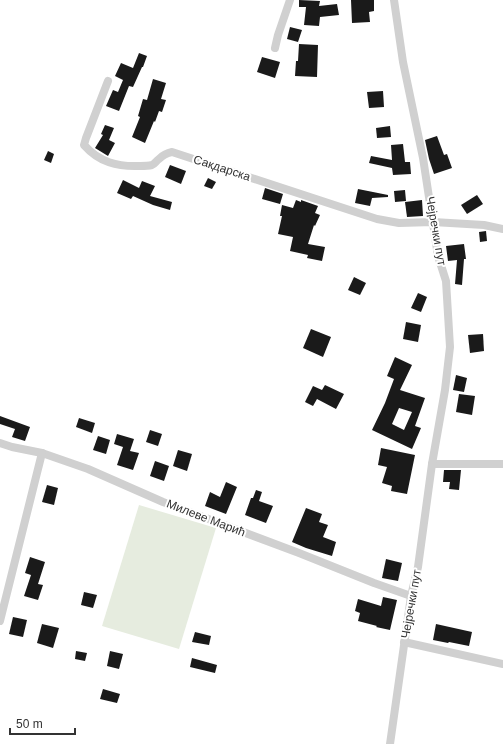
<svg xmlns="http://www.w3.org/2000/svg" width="503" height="744" font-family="Helvetica,sans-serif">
<rect width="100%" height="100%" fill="#fff"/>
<path fill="#e6ecdf" d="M139,505l77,23 -37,121 -77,-23z"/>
<g fill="#1a1a1a" fill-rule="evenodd">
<path d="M299,0l21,1 -1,5 18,-2 2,11 -19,2 -1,9 -15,-1 2,-18h-7z"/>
<path d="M351,0h23v11l-5,1 1,10 -18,1z"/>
<path d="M290,27l12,3 -4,12 -11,-3z"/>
<path d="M299,44l19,1 -1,32 -22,-1 1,-15h2z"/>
<path d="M139,53l8,3 -4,11h-1l-9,20 -4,-1 -10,25 -13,-5 7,-16 5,2 5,-12 -8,-4 6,-13 12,5z"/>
<path d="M262,57l18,5 -5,16 -18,-6z"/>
<path d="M153,79l13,4 -5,16 5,1 -4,12 -3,-1 -4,11 -1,-1 -9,22 -13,-6 8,-20 -2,-1 5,-17 4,1z"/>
<path d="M383,91l1,16 -15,1 -2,-16z"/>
<path d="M105,125l9,3 -5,12 6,3 -7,13 -13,-8 8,-13 -2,-1z"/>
<path d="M390,126l1,11 -14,1 -1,-10z"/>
<path d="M437,136l7,19 3,-1 5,14 -18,6 -5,-15 -4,-19z"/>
<path d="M403,144l2,18h5l1,12 -18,1 -1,-7 -23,-5 2,-7 21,4 -1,-15z"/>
<path d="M48,151l6,3 -3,9 -7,-3z"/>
<path d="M170,165l16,6 -5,13 -16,-7z"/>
<path d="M208,178l8,4 -4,7 -8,-3z"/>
<path d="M123,180l16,8 3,-7 13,5 -5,10 22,6 -2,8 -17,-5 -20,-9 -2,3 -14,-6z"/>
<path d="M265,188l18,6 -3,10 -18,-5z"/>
<path d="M358,189l30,6v2l-16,1 -2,8 -15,-3z"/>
<path d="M405,190l1,11 -11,1 -1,-11z"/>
<path d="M477,195l6,9 -16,10 -6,-9z"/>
<path d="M296,200l5,2v-2l17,6 -3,7 5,2 -5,11 -1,-1 -6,19 17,3 -3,14 -15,-3 1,-3 -18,-4 3,-14 -15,-3 4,-18h-2l2,-11 11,3z"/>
<path d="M422,200l1,16 -16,1 -2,-15z"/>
<path d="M486,231l1,10 -7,1 -1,-10z"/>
<path d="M464,244l2,15h-2l-2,26 -7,-1 2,-24 -9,1 -2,-15z"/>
<path d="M354,277l12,6 -6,12 -12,-5z"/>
<path d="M418,293l9,4 -6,15 -10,-4z"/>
<path d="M406,322l15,3 -3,17 -15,-3z"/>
<path d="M311,329l20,8 -8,20 -20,-9z"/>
<path d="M483,334l1,17 -14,2 -2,-18z"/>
<path d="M395,357l17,8 -12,25 25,8 -10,28 6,2 -9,21 -40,-19 13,-27 9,-24 -7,-3zM399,408l13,4 -8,18 -12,-6z"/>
<path d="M456,375l11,3 -3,14 -11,-2z"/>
<path d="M325,385l19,9 -8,15 -19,-10 -4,7 -8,-4 8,-16 9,4z"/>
<path d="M459,394l16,2 -3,19 -16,-3z"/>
<path d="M0,416l30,11 -5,14 -13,-4 3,-8 -15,-5z"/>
<path d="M79,418l16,5 -3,10 -16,-6z"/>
<path d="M150,430l12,4 -4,12 -12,-4z"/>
<path d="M117,434l17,5 -4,12 9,2 -6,17 -16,-5 6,-18 -9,-3z"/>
<path d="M98,436l12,4 -4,14 -13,-4z"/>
<path d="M381,448l34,7 -8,39 -16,-3 1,-5 -10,-3 5,-16 -9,-2z"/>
<path d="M178,450l14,4 -5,17 -14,-5z"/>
<path d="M155,461l14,5 -5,15 -14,-5z"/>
<path d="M444,470h17l-2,20 -10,-1 1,-7h-7z"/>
<path d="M226,482l11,5 -11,27 -21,-8 5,-14 10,5z"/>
<path d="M47,485l11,3 -4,17 -12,-3z"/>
<path d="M256,490l6,2 -3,9 14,5 -7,17 -21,-8 6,-17h2z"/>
<path d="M306,508l16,6 -3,8 9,3 -5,12 13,5 -4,14 -26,-8 -14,-6z"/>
<path d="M30,557l15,5 -7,22 5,1 -5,15 -14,-4 7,-21 -6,-2z"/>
<path d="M386,559l16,4 -4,18 -16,-3z"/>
<path d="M84,592l13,3 -4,13 -12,-3z"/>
<path d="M383,597l14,3 -7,30 -14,-3 1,-1 -19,-5 2,-8 -5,-2 3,-12 23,7z"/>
<path d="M13,617l14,3 -4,17 -14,-3z"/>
<path d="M42,624l17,4 -6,20 -16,-5z"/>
<path d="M436,624l36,8 -3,14 -20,-4 -1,1 -15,-3z"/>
<path d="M195,632l16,4 -2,9 -17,-3z"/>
<path d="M76,651l11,2 -2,8 -10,-2z"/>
<path d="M110,651l13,3 -4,15 -12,-3z"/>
<path d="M192,658l25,7 -2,8 -25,-6z"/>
<path d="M103,689l17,5 -3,9 -17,-4z"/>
</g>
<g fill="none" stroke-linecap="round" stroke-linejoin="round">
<g stroke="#d0d0d0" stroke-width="8">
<path d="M275,48l3,-13 12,-35"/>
<path d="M108,81l-22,57 -2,7c15,17 33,22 56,21 3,0 8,0 12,-1 3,-1 4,-4 7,-6 4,-4 8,-6 13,-7l205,67 22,4 34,-1 51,3 19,4"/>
<path d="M0,443l12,4 30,6 46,16 75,33 136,51 75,30 37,13"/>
<path d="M432,464h71"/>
<path d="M0,621l42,-168"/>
<path d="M404,642l99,22"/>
<path d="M390,744l21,-148 7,-29 14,-103 13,-74 5,-43 -4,-66 -8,-25 -15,-98 -20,-96 -9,-62"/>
</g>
</g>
<g text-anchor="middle" stroke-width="4" stroke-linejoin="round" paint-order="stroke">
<g font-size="12" fill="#333" stroke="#fff">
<text transform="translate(222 168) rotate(18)" y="4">Сакдарска</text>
<text transform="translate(436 231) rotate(80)" y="4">Чејречки пут</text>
<text transform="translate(206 518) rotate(21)" y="4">Милеве Мaрић</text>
<text transform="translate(411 604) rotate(-80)" y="4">Чејречки пут</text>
</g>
</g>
<path d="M10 728v6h65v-6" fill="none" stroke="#333333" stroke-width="2"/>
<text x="16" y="728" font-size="12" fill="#333333" stroke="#ffffff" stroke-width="3" paint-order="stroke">50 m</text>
</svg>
